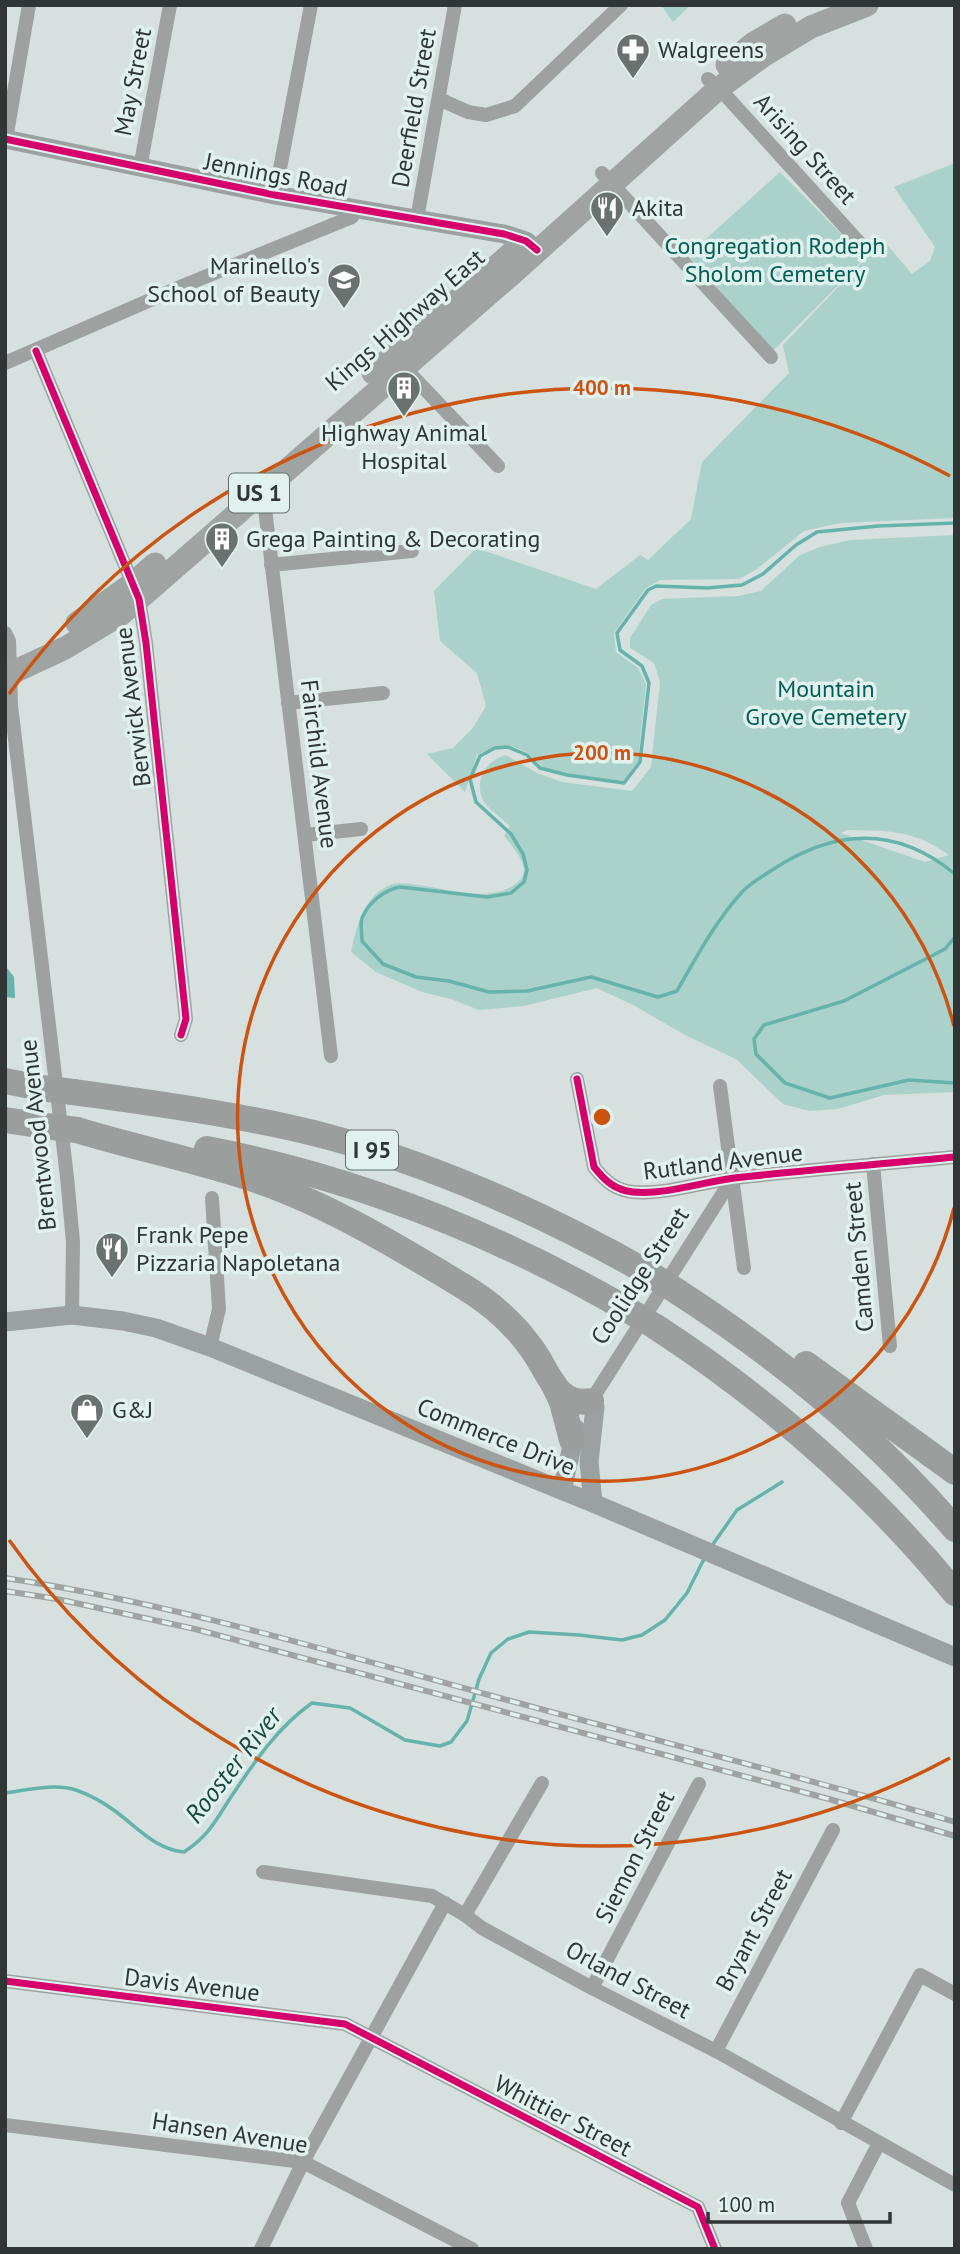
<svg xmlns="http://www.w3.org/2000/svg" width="960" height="2254" font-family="'PT Sans',sans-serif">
<rect width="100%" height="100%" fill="#d6e0de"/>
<g fill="#abd1cb" fill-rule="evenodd">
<path d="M661,5h30l-18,17z"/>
<path d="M955,163v355l-115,5 -36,8 -47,38 -18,10 -79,1 -14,8 -32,45 2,19 22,16 8,16 -8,77 -15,21c-26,-4 -53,-6 -77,-14 -8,-3 -11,-10 -17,-14 -19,-12 -34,-9 -52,1l-12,37 -38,-38 26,-6 20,-20 13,-22 -9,-33 -37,-32 -6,-50 42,-43 120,41 44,-34 8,5 43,-41 11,-57 87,-89 -6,-28 100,-105 29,34 18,-13 5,-14 -41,-60z"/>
<path d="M780,172l85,86 -92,93 -85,-96z"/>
<path d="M955,535v557l-71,3 -46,14 -29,2 -26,-7 -47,-45 -51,-24 -50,-29 -38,-18 -73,18 -45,4 -28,-11 -29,-7 -46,-20 -25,-20c5,-23 12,-53 35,-65 10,-6 21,-3 32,-2 30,4 75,19 100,-3 16,-14 -5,-34 -14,-46l6,-10c-8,-8 -24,-18 -28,-28 -7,-20 5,-38 24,-43l31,18 25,9 70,9 19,-24 9,-85 -6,-19 -24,-15v-10l21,-33 11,-6 76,-3 23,-5 39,-36 20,-8 30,-7zM847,830c43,1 65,-1 102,25l-24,7 -84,-29z"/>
</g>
<path fill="#65b3aa" d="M5,961l2,7 7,9 1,21 -10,-1z"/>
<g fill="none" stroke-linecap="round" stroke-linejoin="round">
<g stroke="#65b3aa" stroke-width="3.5">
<path d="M955,523l-77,3 -61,6 -21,13 -33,29 -21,11 -35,3 -51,-2 -8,4 -31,43 3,17 22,16 7,17 -9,79 -16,21 -57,-8 -27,-7 -13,-13 -19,-8 -13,1 -15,8 -10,23 6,23 35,32 12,20 4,16 -3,12 -13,11 -24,4 -87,-10c-16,3 -31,15 -38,31 -2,6 0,16 0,23l21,23 33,13 33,4 40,11 38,-1 64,-14 67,20 19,-6c20,-35 38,-69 65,-99 8,-9 20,-15 30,-22 62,-41 124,-45 183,4"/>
<path d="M955,937l-10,12 -101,52 -80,24 -10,14 2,15 29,29 45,15 79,-18 46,3"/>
<path d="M711,1547l26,-37 45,-28"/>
<path d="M5,1793c22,-3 50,-10 71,-3 14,5 27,12 39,21 22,16 41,39 69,41 27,-18 32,-33 49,-58 22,-33 46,-68 79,-91l38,5 55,32 35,6 11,-4 16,-21 12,-42 12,-26 17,-14 21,-7 50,3 43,5 20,-5 23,-15 22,-27 18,-36"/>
</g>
<g stroke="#9da2a1" stroke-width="14">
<path d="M708,79l11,9 147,162"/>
<path d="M439,99l29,13 18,3 29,-9 106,-101"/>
<path d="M6,139l23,-134"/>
<path d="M140,168l30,-163"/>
<path d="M602,173l169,184"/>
<path d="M275,195l36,-190"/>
<path d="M417,219l38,-214"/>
<path d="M36,351l103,248 7,44 40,376 -5,16"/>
<path d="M5,363l180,-78 167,-68 4,-8"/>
<path d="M401,364l97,102"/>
<path d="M245,485l20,24 66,547"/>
<path d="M271,565l141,-14"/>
<path d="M5,633l4,8 2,64 56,472 6,65 -1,73"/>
<path d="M288,703l95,-10"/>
<path d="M305,835l56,-6"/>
<path d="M577,1079l17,88c11,14 21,23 39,25 32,3 70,-10 101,-14 74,-8 147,-14 221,-21"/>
<path d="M720,1086l24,182"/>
<path d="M873,1164l17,182"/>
<path d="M210,1347l9,-38 -7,-111"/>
<path d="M591,1401l141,-222"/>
<path d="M263,1872l169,24 33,19 17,13 110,60 124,63 239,134"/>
<path d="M465,1915l77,-132"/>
<path d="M5,1981l340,43 353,183 17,42"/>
<path d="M592,1988l107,-204"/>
<path d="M716,2051l117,-221"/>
<path d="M841,2123l79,-148 35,19"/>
<path d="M5,2125l298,37 169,87"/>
<path d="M261,2249l42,-87 142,-259"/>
<path d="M866,2249l-18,-46 31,-60"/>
</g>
<g stroke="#9ba0a0" stroke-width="19">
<path d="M5,139l270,56 229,39 22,7 11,9"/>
<path d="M5,1322l67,-7 51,6 33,7 54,19 383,156 362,154"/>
<path d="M591,1401l4,6 -6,55 4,41"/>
<path d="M562,1490l14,-61"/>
</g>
<g stroke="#9fa4a2" stroke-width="23">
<path d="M727,65l27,-22 31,-18"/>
<path d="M373,373l141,-122"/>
<path d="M77,623l56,-40 22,-19"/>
<path d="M5,676l60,-28 55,-33 19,-16 374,-326 206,-185 44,-32 48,-29 56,-22"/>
</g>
<g stroke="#9a9f9e" stroke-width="26">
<path d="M5,1081l36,7"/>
<path d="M73,1092c86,12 172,23 256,45 113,31 219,79 321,137"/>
<path d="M5,1120l40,6"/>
<path d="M77,1130c62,19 125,31 185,52 70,25 136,65 199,103 27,16 53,38 71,64 10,13 17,33 29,44 9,8 19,10 30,8"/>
<path d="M207,1149c150,29 290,85 421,161"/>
<path d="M678,1292c102,66 197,144 277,237"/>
<path d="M656,1327c112,73 214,162 299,266"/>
<path d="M806,1364l149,108"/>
<path d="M553,1383l9,19 10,38"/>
</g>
<g stroke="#9fa4a3" stroke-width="6">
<g id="rail">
<path d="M5,1578c165,25 324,73 484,117 155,43 312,81 466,127"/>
<path d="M5,1591l52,8 138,30 634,170 126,37"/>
</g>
</g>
<use href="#rail" stroke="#e0f1ee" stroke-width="3.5" stroke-dasharray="10" stroke-linecap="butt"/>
<g stroke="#9a9f9e" stroke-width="26">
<path d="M41,1088l32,4"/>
<path d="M45,1126l32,4"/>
<path d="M650,1274l28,18"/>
<path d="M628,1310l28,17"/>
</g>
<g stroke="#e0f1ee" stroke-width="11">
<g id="cycleway">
<path d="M5,139l270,56 229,39 22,7 11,9"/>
<path d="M36,351l103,248 7,44 40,376 -5,16"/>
<path d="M577,1079l17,88c11,14 21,23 39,25 32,3 70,-10 101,-14 74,-8 147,-14 221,-21"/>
<path d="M5,1981l340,43 353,183 17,42"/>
</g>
</g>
<use href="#cycleway" stroke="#d6006c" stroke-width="7"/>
</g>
<g fill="none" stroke="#cc5412" stroke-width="3.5">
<path d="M954 1208A364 364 0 1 1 954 1026"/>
<path d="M950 1758A729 729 0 0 1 9 1540M9 694A729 729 0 0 1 950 476"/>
</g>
<defs>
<g id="pharmacy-pin" transform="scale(1.75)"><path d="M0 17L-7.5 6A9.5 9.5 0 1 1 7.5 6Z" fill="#6a7270" stroke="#e0f1ee"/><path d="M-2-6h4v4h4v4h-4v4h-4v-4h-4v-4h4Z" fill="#fff"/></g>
<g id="restaurant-pin" transform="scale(1.75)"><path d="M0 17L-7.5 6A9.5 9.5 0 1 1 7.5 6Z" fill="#6a7270" stroke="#e0f1ee"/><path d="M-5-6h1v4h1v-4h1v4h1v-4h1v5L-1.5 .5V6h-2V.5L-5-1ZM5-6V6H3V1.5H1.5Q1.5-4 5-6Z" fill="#fff"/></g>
<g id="university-pin" transform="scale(1.75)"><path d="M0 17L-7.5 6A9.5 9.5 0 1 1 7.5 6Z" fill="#6a7270" stroke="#e0f1ee"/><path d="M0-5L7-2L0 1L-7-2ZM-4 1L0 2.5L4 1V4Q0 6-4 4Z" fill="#fff"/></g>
<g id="building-pin" transform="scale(1.75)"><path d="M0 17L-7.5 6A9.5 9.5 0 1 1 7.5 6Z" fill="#6a7270" stroke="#e0f1ee"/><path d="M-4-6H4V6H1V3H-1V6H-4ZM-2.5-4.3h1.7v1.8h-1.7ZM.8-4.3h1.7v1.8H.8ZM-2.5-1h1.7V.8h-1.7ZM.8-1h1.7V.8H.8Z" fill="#fff"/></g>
<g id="shop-pin" transform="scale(1.75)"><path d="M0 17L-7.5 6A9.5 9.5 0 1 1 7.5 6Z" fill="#6a7270" stroke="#e0f1ee"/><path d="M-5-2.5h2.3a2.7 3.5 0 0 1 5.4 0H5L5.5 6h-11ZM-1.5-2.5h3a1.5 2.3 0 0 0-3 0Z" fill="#fff"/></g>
</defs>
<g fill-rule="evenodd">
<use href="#pharmacy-pin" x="633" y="50"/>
<use href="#restaurant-pin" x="607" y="208"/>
<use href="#university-pin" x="344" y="280"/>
<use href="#building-pin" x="404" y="388"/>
<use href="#building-pin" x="222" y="539"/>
<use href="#restaurant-pin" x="112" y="1249"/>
<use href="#shop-pin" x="87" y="1410"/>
</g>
<g text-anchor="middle" stroke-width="7" stroke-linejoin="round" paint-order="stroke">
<g fill="#e0f1ee" stroke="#656e6c" stroke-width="2">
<rect x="229" y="473.5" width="60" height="39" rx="5"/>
<rect x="346" y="1130.5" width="52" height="39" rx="5"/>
</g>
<g font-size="23" font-weight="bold" fill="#303635">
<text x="259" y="501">US 1</text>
<text x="372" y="1158">I 95</text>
</g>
<g font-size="24" fill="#303635" stroke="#e0f1ee" text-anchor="start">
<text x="658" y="58">Walgreens</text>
<text x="632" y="216">Akita</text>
<text x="320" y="274" text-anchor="end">Marinello's<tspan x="320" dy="28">School of Beauty</tspan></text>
<text x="404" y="441" text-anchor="middle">Highway Animal<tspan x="404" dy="28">Hospital</tspan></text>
<text x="246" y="547">Grega Painting &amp; Decorating</text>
<text x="136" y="1243">Frank Pepe<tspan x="136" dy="28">Pizzaria Napoletana</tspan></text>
<text x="112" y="1418">G&amp;J</text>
</g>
<g font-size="24" fill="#303635" stroke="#e0f1ee">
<text transform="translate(133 82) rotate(-79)" y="8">May Street</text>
<text transform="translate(414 108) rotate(-80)" y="8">Deerfield Street</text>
<text transform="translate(805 149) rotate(48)" y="8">Arising Street</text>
<text transform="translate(276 175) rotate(11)" y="8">Jennings Road</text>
<text transform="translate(405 320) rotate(-41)" y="8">Kings Highway East</text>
<text transform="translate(133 707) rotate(-97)" y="8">Berwick Avenue</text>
<text transform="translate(319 764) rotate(83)" y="8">Fairchild Avenue</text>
<text transform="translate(38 1135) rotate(-96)" y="8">Brentwood Avenue</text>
<text transform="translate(723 1162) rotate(-7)" y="8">Rutland Avenue</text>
<text transform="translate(859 1257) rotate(-95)" y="8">Camden Street</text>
<text transform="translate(640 1276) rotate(-57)" y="8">Coolidge Street</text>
<text transform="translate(496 1437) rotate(22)" y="8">Commerce Drive</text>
<text transform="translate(635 1857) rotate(-63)" y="8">Siemon Street</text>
<text transform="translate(754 1930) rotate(-62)" y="8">Bryant Street</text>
<text transform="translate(628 1980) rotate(28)" y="8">Orland Street</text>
<text transform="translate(192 1985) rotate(7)" y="8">Davis Avenue</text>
<text transform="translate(563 2116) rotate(27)" y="8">Whittier Street</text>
<text transform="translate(230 2133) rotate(9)" y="8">Hansen Avenue</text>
</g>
<g font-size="24" fill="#025f55" stroke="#e0f1ee">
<text x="775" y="254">Congregation Rodeph<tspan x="775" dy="28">Sholom Cemetery</tspan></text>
<text x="826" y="697">Mountain<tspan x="826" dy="28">Grove Cemetery</tspan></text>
</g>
<g font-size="26" font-style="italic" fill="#1b4942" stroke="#e0f1ee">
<text transform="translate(233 1765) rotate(-52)" y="9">Rooster River</text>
</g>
</g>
<circle cx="602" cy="1117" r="10" fill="#cc5412" stroke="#e0f1ee" stroke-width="3.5"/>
<g font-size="21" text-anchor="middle" font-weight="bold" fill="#cc5412" stroke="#e0f1ee" stroke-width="7" stroke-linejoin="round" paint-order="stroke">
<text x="602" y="395">400 m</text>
<text x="602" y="760">200 m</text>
</g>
<rect width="960" height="2254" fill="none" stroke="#303635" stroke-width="14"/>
<path d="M708 2212v10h182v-10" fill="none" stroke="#303635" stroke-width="3.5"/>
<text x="718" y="2212" font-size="21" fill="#303635" stroke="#e0f1ee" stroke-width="5" paint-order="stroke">100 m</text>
</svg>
